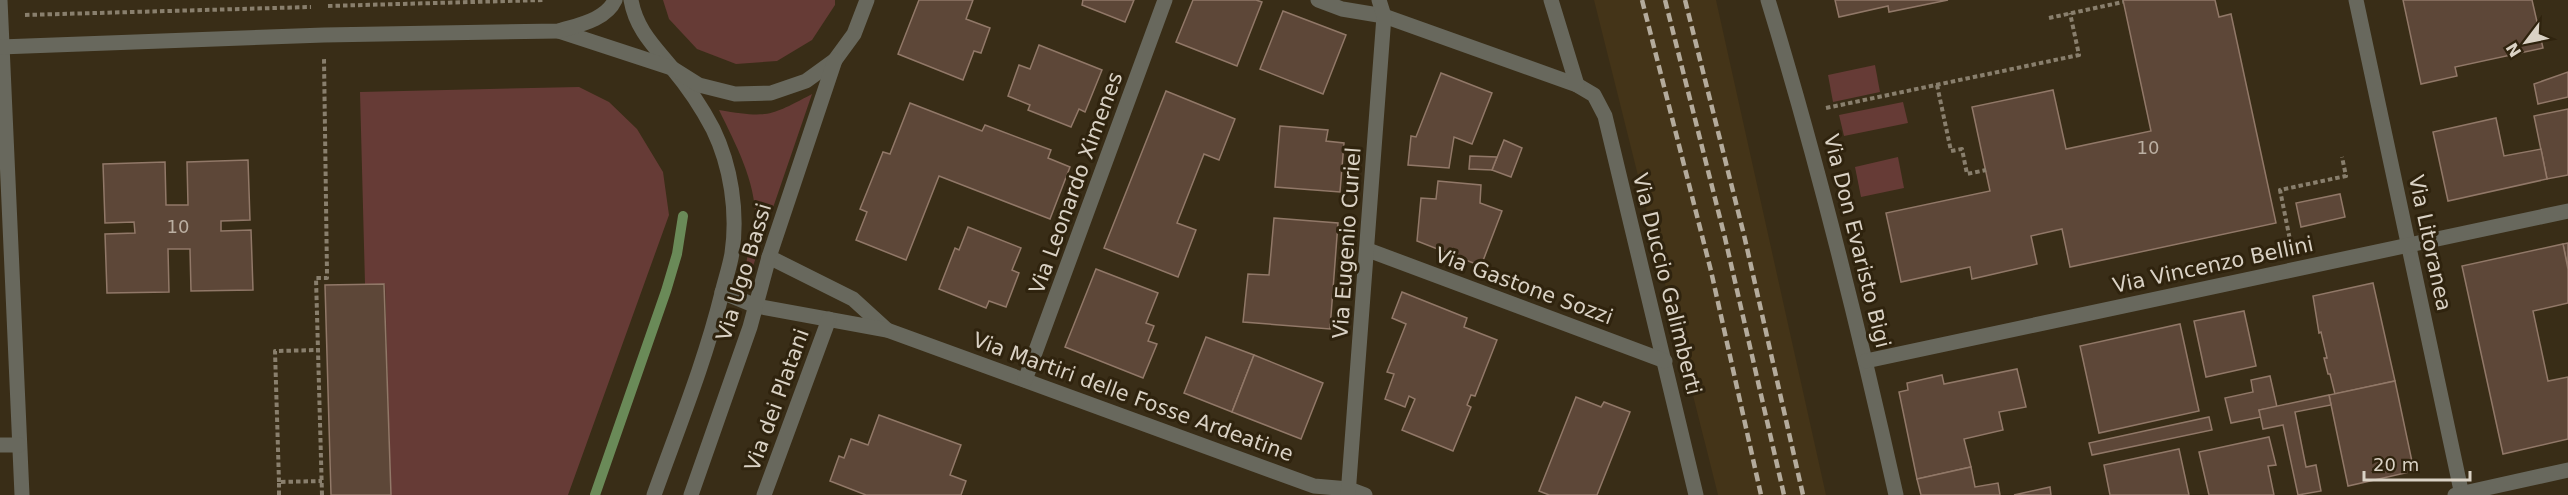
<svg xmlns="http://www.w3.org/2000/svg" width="2568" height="495" font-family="'DejaVu Sans',sans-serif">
<rect width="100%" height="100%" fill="#392d17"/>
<path fill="#443418" d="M1594,0h122l110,495h-108z"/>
<g fill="#663b36">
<path d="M663,0h172v5l-23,35 -35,21 -41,3 -39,-15 -28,-30z"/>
<path d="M1875,65l5,27 -47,10 -5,-27z"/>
<path d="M579,87l30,15 28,27 26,43 6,43 -101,280h-177l-6,-211h-20l-5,-192z"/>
<path d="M812,94l-60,175 -5,1c-3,-15 7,-25 8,-40 4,-43 -18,-83 -36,-120 48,8 50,7 93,-16z"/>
<path d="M1903,102l5,21 -64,13 -5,-21z"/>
<path d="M1898,157l6,31 -43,9 -6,-30z"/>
</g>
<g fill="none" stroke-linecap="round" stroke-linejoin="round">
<path stroke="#6a8a58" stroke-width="10" d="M595,495l71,-204 11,-37 6,-38"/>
</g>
<g fill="#5d4738" stroke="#917868" stroke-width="1.5">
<path d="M919,0h54l-7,19 24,9 -9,25 -7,-2 -11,29 -65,-26z"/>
<path d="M1083,0h-1h52l-9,22 -43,-17z"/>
<path d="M1193,0h63l6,2 -25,64 -61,-24z"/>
<path d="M1835,0h113l-59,12 -1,-6 -49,11z"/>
<path d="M2123,0h92l4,17 12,-3 45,209 -206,44 -8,-38 -31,7 6,28 -65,15 -2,-12 -69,15 -15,-69 104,-22 -18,-84 81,-17 13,59 85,-18z"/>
<path d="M2403,0h129l11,48 -88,19 2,9 -36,8z"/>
<path d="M1283,11l63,24 -23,59 -63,-25z"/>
<path d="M1039,45l63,25 -17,42 -6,-3 -8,18 -43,-17 2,-5 -22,-9 11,-31 11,4z"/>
<path d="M2568,72v25l-30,7 -4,-20z"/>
<path d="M1441,73l51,20 -20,51 -18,-7 -5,31 -41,-3 3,-29 5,1z"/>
<path d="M1166,91l69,28 -16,41 -15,-6 -27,69 19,7 -18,47 -74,-29z"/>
<path d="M910,103l72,28 3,-6 66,25 -3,8 22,9 -20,52 -111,-43 -33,84 -50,-20 11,-28 -7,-3 23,-57 7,2z"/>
<path d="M2568,109v66l-21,4 -13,-63z"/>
<path d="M2496,118l8,38 37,-7 6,30 -99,22 -15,-69z"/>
<path d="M1280,126l48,4 -2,11 18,2 -4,49 -65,-5z"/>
<path d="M1504,140l18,8 -11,29 -19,-7z"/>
<path d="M1470,156l27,1 -5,13 -23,-1z"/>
<path d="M248,160l2,60 -29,1v10l30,-1 2,60 -62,1 -1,-42h-22l1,43 -62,1 -2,-59 30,-1 -1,-11 -29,1 -2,-59 62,-2 1,43h22l-1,-43z"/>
<path d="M1438,181l43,4 -1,18 22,8 -21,55 -64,-25 4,-43 15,1z"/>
<path d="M2340,194l5,23 -44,10 -5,-24z"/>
<path d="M1274,218l64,5 -8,106 -87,-7 5,-48 21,1z"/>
<path d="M968,227l53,21 -9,22 7,3 -13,34 -17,-6 -3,7 -47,-19 16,-41 4,2z"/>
<path d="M2568,243v26l-5,-25z"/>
<path d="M2563,244l5,25v34l-35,8 15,70 20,-4v62l-65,15 -41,-188z"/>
<path d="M1096,269l62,24 -12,30 8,3 -6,15 9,3 -14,34 -78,-31z"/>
<path d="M2373,283l22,98 -60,13 -5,-20h-2l-4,-16h3l-6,-26 -2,1 -6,-37z"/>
<path d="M384,284l7,211h-60l-6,-210z"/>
<path d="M1402,292l65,26 -3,9 33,13 -22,56 -4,-1 -4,10 4,2 -18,44 -51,-21 13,-31 -6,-3 -4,11 -20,-8 9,-25 -7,-2 19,-48 -14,-6z"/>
<path d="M2244,311l12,55 -50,11 -12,-56z"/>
<path d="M2180,324l19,87 -100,22 -19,-87z"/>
<path d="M1206,337l48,18 -22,57 -48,-19z"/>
<path d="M1254,355l69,28 -22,56 -69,-27z"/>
<path d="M2017,369l9,38 -27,5 4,18 -39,9 7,28 -54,12 -18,-87 9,-2 -1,-7 35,-8 2,9z"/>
<path d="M2270,376l7,31 -18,3 2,7 -30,6 -6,-25 28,-6 -2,-12z"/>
<path d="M2395,381l19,90 -66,15 -19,-91z"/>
<path d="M2329,395l2,10 -36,7 11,55 10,-2 5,26 -23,4 -15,-70 -20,4 -4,-19z"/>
<path d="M1576,397l25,10 3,-5 26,10 -33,83h-48l-10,-4z"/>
<path d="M879,415l82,30 -11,30 16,6 -5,14h-95l-36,-14 9,-25 5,2 7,-19 17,6z"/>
<path d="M2209,417l3,13 -120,25 -3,-12z"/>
<path d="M2269,437l7,28 -8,1 6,29h-65l-10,-43z"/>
<path d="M2179,449l10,46h-79l-6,-30z"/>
<path d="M1971,467l4,20 23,-4 2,12h-79l-4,-16z"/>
<path d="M2050,487l1,8h-37z"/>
</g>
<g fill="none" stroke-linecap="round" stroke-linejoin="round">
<g stroke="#897f6d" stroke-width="4" stroke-dasharray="4.5 3" stroke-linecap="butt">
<path d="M328,6l215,-6"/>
<path d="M25,15l286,-8"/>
<path d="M2049,18l74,-16"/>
<path d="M1937,85l14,66 11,-2 5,25 19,-4"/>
<path d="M1826,108l253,-53 -9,-42"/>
<path d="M2291,245l-11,-55 66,-14 -4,-19"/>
<path d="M279,482l-4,-131 43,-1"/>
<path d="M279,495v-13l43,-1"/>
<path d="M322,495l-6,-217h11v-4l-3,-215"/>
</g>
<g stroke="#68685d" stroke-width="15">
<path d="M0,0l22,495"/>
<path d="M631,0c5,29 23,46 41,68 16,19 30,40 41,61 18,37 25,83 19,124 -2,13 -7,27 -10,40 -17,69 -44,135 -68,202"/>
<path d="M1318,0l24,9 42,7 193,69 17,10 11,21 91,379"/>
<path d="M1551,0l26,85"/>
<path d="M1768,0c50,163 91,329 128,495"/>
<path d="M2356,0l106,495"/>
<path d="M559,31l113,37 27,17 36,9 36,-1 35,-12 29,-21 19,-26 13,-34"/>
<path d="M0,47l324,-12 235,-4c19,-6 47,-11 56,-31"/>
<path d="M1368,250l297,111"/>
<path d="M769,257l84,42 34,31"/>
<path d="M722,292l34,14 131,24 427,156 35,3 16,6"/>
<path d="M1866,361l702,-150"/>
<path d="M1025,380l140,-380"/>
<path d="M0,445h19"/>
<path d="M691,495l59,-168 19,-70 66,-197"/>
<path d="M764,495l65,-176"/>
<path d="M1348,495l36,-479 -5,-16"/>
<path d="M2455,495l113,-25"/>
</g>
<g stroke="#b4ab9c" stroke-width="4.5" stroke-dasharray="9 4.5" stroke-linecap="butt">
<path d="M1642,0l69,271 50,224"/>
<path d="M1665,0l60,238 59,257"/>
<path d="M1685,0l59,235 59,260"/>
</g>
</g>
<g text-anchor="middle" stroke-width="6" stroke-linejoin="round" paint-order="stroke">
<g font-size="18" fill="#bbafa2">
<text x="2148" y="154">10</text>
<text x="178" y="233">10</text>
</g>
<g font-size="21" fill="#dad2c5" stroke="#2f230e">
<text transform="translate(1076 183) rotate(-70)" y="7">Via Leonardo Ximenes</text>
<text transform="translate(1857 241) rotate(76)" y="7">Via Don Evaristo Bigi</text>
<text transform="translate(1347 243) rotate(-86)" y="7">Via Eugenio Curiel</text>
<text transform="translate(2430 243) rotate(78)" y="7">Via Litoranea</text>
<text transform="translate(2213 265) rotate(-12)" y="7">Via Vincenzo Bellini</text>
<text transform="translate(744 272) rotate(-73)" y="7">Via Ugo Bassi</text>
<text transform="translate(1667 284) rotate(76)" y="7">Via Duccio Galimberti</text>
<text transform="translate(1524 286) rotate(20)" y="7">Via Gastone Sozzi</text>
<text transform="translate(1133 397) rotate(20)" y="7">Via Martiri delle Fosse Ardeatine</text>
<text transform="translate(777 400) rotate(-70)" y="7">Via dei Platani</text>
</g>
</g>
<g transform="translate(2526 42) rotate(238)" stroke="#2f230e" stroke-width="4.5" paint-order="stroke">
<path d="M0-4.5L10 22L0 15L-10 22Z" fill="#dad2c5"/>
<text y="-9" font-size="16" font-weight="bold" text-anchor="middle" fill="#dad2c5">N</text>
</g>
<path d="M2364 471v9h106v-9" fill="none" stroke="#dad2c5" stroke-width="3"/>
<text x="2373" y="471" font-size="18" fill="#dad2c5" stroke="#2f230e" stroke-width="4.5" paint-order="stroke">20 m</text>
</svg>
